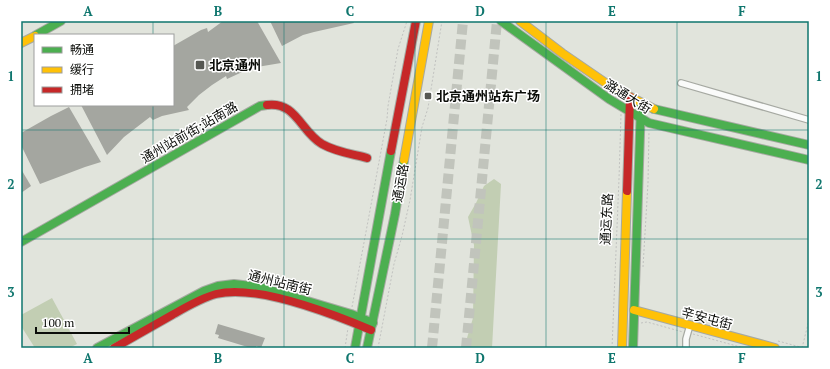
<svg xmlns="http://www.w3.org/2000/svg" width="830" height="369" font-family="'PT Serif','Noto Sans SC',serif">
<rect width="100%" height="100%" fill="#e1e4dc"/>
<g fill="#c2ceb3">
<path d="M494,179l7,5 -9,164h-28l9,-30 1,-73 -6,-28 8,-14 8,-17z"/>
<path d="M52,298l25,46 -8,4h-34l-14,-22v-11z"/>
</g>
<g fill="#a4a6a0">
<path d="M223,21h34l24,42 -30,5 -24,11 -1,-3 -14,9 -13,10 -12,12 2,3 -27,6 -9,4 -3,-3 -26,20 -17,18 -26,-50h92v-59l28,-16 6,-2 1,4z"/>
<path d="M270,21h83l1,2 -40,9 -11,3 -21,11z"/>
<path d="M69,107l32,55 -16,5 -45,17 -19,-39v-12l30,-17z"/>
<path d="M21,169l10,17 -10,7z"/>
<path d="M218,324l47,14 -4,10 -5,-2v2h-5l-33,-10 1,-3 -4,-1z"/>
</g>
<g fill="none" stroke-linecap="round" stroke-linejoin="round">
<g stroke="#c1c4bc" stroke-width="10" stroke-dasharray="10 5" stroke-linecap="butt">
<path d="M432,348l31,-327"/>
<path d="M466,348l31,-327"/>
</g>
<g stroke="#a6a9a2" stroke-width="8">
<g id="street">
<path d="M681,83l128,37"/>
<path d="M686,348v-9l4,-14"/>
</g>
</g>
<g stroke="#a6a9a2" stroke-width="10">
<g id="fast">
<path d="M501,21l108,78 40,24 160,37"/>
<path d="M36,35l25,-14"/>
<path d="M654,109l155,36"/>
<path d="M21,242l239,-136 7,-1"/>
<path d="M97,348l107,-57 14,-5 16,-2 26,3 91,27 22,9"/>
<path d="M355,348l36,-197"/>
<path d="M367,348l28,-134 9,-54"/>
<path d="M633,348l8,-245"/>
</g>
</g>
<g stroke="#a6a9a2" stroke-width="10">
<g id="slow">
<path d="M520,21l42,32 51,35 41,21"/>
<path d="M21,43l14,-7"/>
<path d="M404,160l25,-139"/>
<path d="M634,310l141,38"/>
<path d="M622,348l5,-157"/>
</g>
</g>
<g stroke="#a6a9a2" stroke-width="10">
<g id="jam">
<path d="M267,105c29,-4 34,27 55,39 14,8 30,10 45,14"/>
<path d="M391,151l25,-130"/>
<path d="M627,191l3,-94"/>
<path d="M114,348c19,-11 39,-22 58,-33 14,-8 29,-17 44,-21 40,-10 117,20 155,36"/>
</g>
</g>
<g stroke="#c1c2c0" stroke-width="1" stroke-dasharray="2 2" stroke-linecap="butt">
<path d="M643,267l5,-84 1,-52"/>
<path d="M352,307l35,-188 1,-13 10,-57 9,-28"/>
<path d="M641,323l6,-1 36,10"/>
<path d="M693,334l51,14"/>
<path d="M778,341l26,7"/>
<path d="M345,348l3,-20"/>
<path d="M378,348l16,-84 8,-28 8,-36 12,-73 6,-19 14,-87"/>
<path d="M612,348l7,-169 2,-65"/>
<path d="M802,348l7,-28"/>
</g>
<use href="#street" stroke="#fafbfa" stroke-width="5.5"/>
<use href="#fast" stroke="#4caf50" stroke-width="8"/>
<use href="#slow" stroke="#ffc107" stroke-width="8"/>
<use href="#jam" stroke="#c62828" stroke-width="8"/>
</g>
<path fill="none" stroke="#0f766e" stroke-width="1" stroke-opacity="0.55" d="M153,21v14M284,21v327M415,21v327M546,21v327M677,21v327M153,105v243M21,130h788M21,239h788"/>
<g fill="#565853" stroke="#fff" stroke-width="1.5">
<rect x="195" y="60" width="10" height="10" rx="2"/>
<rect x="424" y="92" width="8" height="8" rx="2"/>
</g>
<g text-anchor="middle" stroke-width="3" stroke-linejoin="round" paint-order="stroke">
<g font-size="13" font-weight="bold" fill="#0b0d09" stroke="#fff" text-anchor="start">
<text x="209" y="70">北京通州</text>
<text x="436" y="101">北京通州站东广场</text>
</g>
<g font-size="13" fill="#0b0d09" stroke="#fff">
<text transform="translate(628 96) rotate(32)" y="5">潞通大街</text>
<text transform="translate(189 132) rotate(-30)" y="5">通州站前街;站南潞</text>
<text transform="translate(400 183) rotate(-80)" y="5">通运路</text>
<text transform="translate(606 219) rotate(-87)" y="5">通运东路</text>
<text transform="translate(280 282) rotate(14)" y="5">通州站南街</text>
<text transform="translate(707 318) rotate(15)" y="5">辛安屯街</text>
</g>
</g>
<rect width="830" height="369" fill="none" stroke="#ffffff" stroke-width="44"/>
<rect x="34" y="34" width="140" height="72" fill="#ffffff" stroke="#9d9e9d"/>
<rect x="42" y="47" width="20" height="6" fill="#4caf50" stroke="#9d9e9d"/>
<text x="70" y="54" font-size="12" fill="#0b0d09">畅通</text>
<rect x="42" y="67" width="20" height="6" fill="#ffc107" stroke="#9d9e9d"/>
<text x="70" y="74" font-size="12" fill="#0b0d09">缓行</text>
<rect x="42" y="87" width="20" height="6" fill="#c62828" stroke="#9d9e9d"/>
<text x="70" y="94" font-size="12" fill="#0b0d09">拥堵</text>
<path d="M36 327v6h93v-6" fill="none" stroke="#0b0d09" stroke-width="2"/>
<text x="42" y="327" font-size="12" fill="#0b0d09" stroke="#ffffff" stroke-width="3" paint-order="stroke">100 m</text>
<rect x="22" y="22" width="786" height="325" fill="none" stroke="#0f766e" stroke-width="1.5"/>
<g font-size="13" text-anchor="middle" font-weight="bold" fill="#0f766e">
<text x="88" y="16">A</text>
<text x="218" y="16">B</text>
<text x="350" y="16">C</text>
<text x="480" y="16">D</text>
<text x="612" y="16">E</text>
<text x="742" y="16">F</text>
<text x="11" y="81">1</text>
<text x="819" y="81">1</text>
<text x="11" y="189">2</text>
<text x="819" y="189">2</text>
<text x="11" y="297">3</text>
<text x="819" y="297">3</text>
<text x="88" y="363">A</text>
<text x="218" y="363">B</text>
<text x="350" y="363">C</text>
<text x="480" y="363">D</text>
<text x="612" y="363">E</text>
<text x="742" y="363">F</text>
</g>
</svg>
